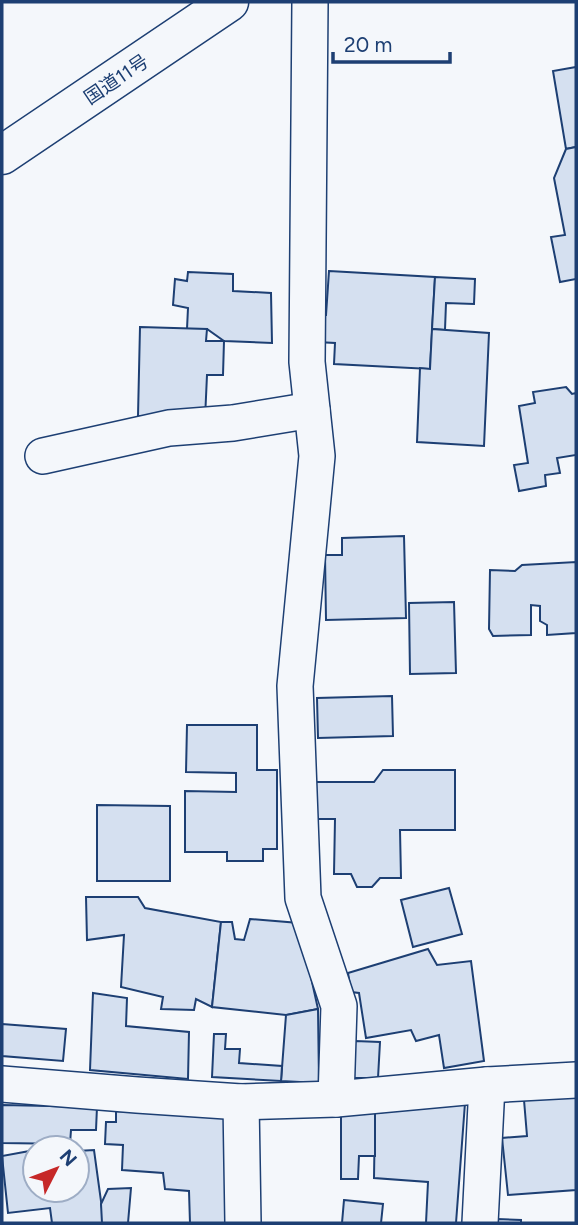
<svg xmlns="http://www.w3.org/2000/svg" width="578" height="1225" font-family="Figtree,'Noto Sans JP',sans-serif">
<rect width="100%" height="100%" fill="#f4f7fb"/>
<g fill="#d5e0f0" stroke="#1d3f73" stroke-width="2">
<path d="M576,67v80l-10,2 -13,-78z"/>
<path d="M576,147v132l-16,3 -9,-45 14,-2 -11,-57 12,-29z"/>
<path d="M329,271l106,6 -5,92 -96,-5 1,-21 -18,-1 1,-27h8z"/>
<path d="M188,272l45,2v17l38,2 1,50 -48,-2 -17,-12h-20l1,-21 -15,-3 2,-26 12,2z"/>
<path d="M435,277l40,2 -1,25 -28,-1 -1,27 -13,-1z"/>
<path d="M140,327l67,2 -1,12h18l-1,34h-16l-2,44 -67,-3z"/>
<path d="M432,329l57,4 -5,113 -67,-4 3,-74 10,1z"/>
<path d="M566,387l6,7 4,-1v62l-19,3 3,15 -15,2 1,11 -27,5 -5,-26 14,-2 -9,-57 16,-3 -2,-11z"/>
<path d="M404,536l2,82 -80,2 -1,-65h17v-17z"/>
<path d="M576,562v71l-29,2v-10l-7,-4v-15l-9,-1v30l-38,1 -4,-7 1,-59 25,1 7,-6z"/>
<path d="M454,602l2,71 -46,1 -1,-71z"/>
<path d="M392,696l1,40 -75,2 -1,-40z"/>
<path d="M187,725h70v45h20v79h-14v12h-36v-9h-42v-61l51,1v-19l-50,-1z"/>
<path d="M383,770h72v60h-55l1,48h-21l-8,9h-15l-6,-13h-17l1,-55h-22v-37h61z"/>
<path d="M97,805l73,1v75h-73z"/>
<path d="M449,888l13,46 -49,13 -12,-47z"/>
<path d="M86,897h52l7,11 76,14 -9,85 -16,-8 -2,11 -33,-1 2,-12 -42,-10 3,-52 -37,5z"/>
<path d="M250,919l49,4 19,86 -32,6 -74,-8 9,-85h11l3,17 9,1z"/>
<path d="M428,949l9,16 34,-4 13,100 -40,7 -5,-33 -23,6 -5,-11 -45,8 -7,-45 -8,-1 -3,-19z"/>
<path d="M93,993l34,5 -1,28 63,6 -1,47 -98,-9z"/>
<path d="M318,1009l1,74 -38,-2 5,-66z"/>
<path d="M2,1024l64,5 -3,32 -61,-5z"/>
<path d="M214,1034h12l-1,15h15l-1,14 43,3 -1,15 -69,-4z"/>
<path d="M355,1041l25,1 -2,36h-25z"/>
<path d="M576,1096v94l-68,5 -6,-57 25,-2 -3,-36z"/>
<path d="M465,1103l-9,120h-30l2,-41 -54,-4 1,-65z"/>
<path d="M2,1105l95,2 -1,23h-25l-1,14 -68,-1z"/>
<path d="M116,1111l117,5 -5,107h-38l-1,-32 -24,-2 -2,-16 -41,-3 1,-25 -18,-1 1,-22h10z"/>
<path d="M341,1113h34v43h-16l-1,23h-17z"/>
<path d="M45,1144h25l2,4h-31z"/>
<path d="M35,1150v40h42v-39l17,-1 10,73h-52l-2,-15 -42,5 -6,-57z"/>
<path d="M131,1188l-3,35h-26l-1,-19 7,-15z"/>
<path d="M344,1200l39,4 -2,19h-39z"/>
<path d="M497,1219l24,1v3h-24z"/>
</g>
<g fill="none" stroke-linecap="round" stroke-linejoin="round">
<g stroke="#1d3f73" stroke-width="38">
<g id="minor">
<path d="M310,2l-3,360 10,94 -22,230 8,212 36,108 -3,93"/>
<path d="M43,456l126,-28 64,-5 79,-13"/>
<path d="M2,1084l135,11 104,7 95,-3 151,-14 89,-5"/>
<path d="M241,1102l2,121"/>
<path d="M480,1223l7,-138"/>
</g>
</g>
<g stroke="#1d3f73" stroke-width="41">
<path id="trunk" d="M2,155l227,-153"/>
</g>
<use href="#minor" stroke="#f4f7fb" stroke-width="35"/>
<use href="#trunk" stroke="#f4f7fb" stroke-width="38"/>
</g>
<g text-anchor="middle" stroke-width="5" stroke-linejoin="round" paint-order="stroke">
<g font-size="19" fill="#1d3f73" stroke="#f4f7fb">
<text transform="translate(116 79) rotate(-34)" y="7">国道11号</text>
</g>
</g>
<rect width="578" height="1225" fill="none" stroke="#1d3f73" stroke-width="7"/>
<g transform="translate(56 1169) rotate(48)"><circle r="33" fill="#f4f7fb" stroke="#9eadc5" stroke-width="2"/>
<path d="M0-5L12 26L0 18L-12 26Z" fill="#c62828"/>
<text y="-10" font-size="19" font-weight="bold" text-anchor="middle" fill="#1d3f73">N</text>
</g>
<path d="M333 52v10h117v-10" fill="none" stroke="#1d3f73" stroke-width="3.5"/>
<text x="344" y="52" font-size="21" fill="#1d3f73" stroke="#f4f7fb" stroke-width="5" paint-order="stroke">20 m</text>
</svg>
